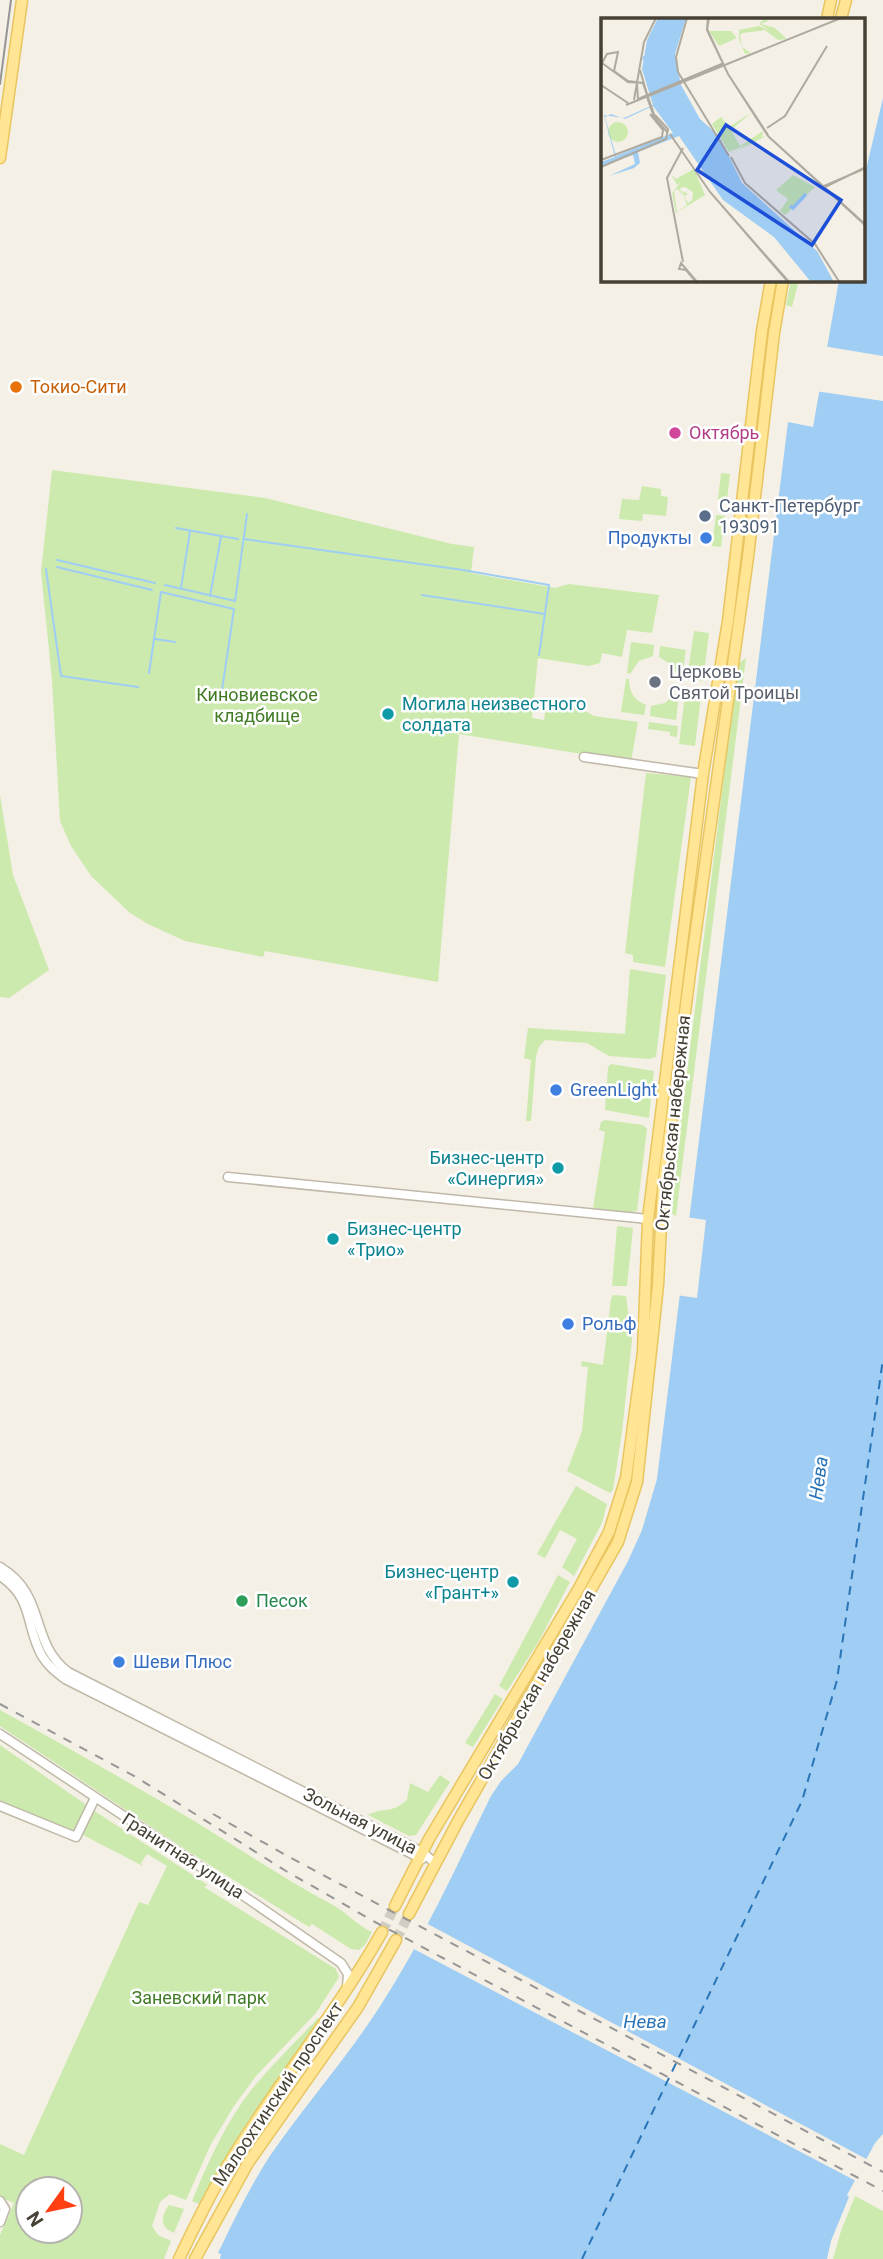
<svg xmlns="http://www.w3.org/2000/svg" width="883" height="2259" font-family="Roboto,sans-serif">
<rect width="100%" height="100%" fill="#f4f0e6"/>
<g fill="#cceaad" fill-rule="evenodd">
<path d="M791,280h8l-7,27 -6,-2z"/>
<path d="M52,470l213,28 187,46 22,3 -3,26 84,15 14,-4 90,11 -7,38 -25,-3 -5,27 -20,-4 -2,10 -11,3 -51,-8 -6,60 12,2 2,-15 5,1 1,-3 26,4 16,9 44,6 -7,40 -172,-28 -21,248 -173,-31 -2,6 -78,-16 -37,-17 -18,-11 -39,-37 -20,-30 -11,-25 -8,-141 -11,-108z"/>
<path d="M721,473l9,1 -3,26 -9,-1z"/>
<path d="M642,486l19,3v7l7,1 -2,19 -23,-2 -1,7 -23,-2 3,-20 17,1z"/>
<path d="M716,515l9,1 -4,31 -9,-1z"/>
<path d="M694,631l15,2 -6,48 -16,-3z"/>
<path d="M631,642l23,3 -1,11 -14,5 -9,13 -3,-1z"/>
<path d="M660,646l26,4 -4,27h-4l-6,-12 -13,-8z"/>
<path d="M746,658l-70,558 -5,-3 -1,-4 68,-545z"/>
<path d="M626,679h3c0,13 5,21 17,26l-2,10 -23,-3z"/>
<path d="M675,694h4l-3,26 -26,-4 1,-10 14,-3z"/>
<path d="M685,695l16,2 -6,49 -16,-2z"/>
<path d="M649,722l29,4 -1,11 -7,-1v-4l-22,-3z"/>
<path d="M646,773l45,4 -26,190 -32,-5v-7l-8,-2z"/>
<path d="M0,795l13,80 36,95 -40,28 -9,-1z"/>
<path d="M630,969l36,6 -10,82 -7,2 -40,-3 -22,-13 -42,-3 -6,7 -3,9 -5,65h-5l5,-61 -7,-2 4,-30 97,6z"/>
<path d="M611,1064l43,7 -5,47 -44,-8 3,-43z"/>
<path d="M605,1120l38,5 4,4 -10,82 -10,2 -34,-5 12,-76 -6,-2 2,-8z"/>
<path d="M617,1226l16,2 -6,58h-15z"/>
<path d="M613,1295l13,1 6,44 -10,92 -9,58 -3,3 -43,-22 15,-40 6,-64 -7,-1 1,-5 21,4 8,-66z"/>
<path d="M576,1486l31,18 -5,19 -28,53 -12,-9 15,-28 -17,-9 -15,28 -8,-4z"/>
<path d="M558,1575l12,7 -31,59 -32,50 -8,-5z"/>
<path d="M495,1694l8,5 -30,48 -8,-4z"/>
<path d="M0,1710c64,35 128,72 191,109 47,29 93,60 142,86 14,8 24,20 39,27l-7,13 -6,5 -8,-1 -39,-25 -3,3 -120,-75 -189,-126z"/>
<path d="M0,1745l85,59 2,3 -12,25 -75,-29z"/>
<path d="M440,1775l10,7 -34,53 -7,1 -41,-21c18,-9 21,0 39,-15l3,-17 18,9z"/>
<path d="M93,1810l115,75 -4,2 132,82 3,8 -23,36 -60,63 -22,30 -23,38 -25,56 -16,-6 -10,8 -8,24 6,9 13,6 -7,18h-164v-24l14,-32 -14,-6v-53l24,11 115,-253 9,3 19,-39 -20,-12 -6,9 2,3 -62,-32zM28,2189h42v42h-42z"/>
<path d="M318,2018l4,1 -121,186 -9,-4c16,-39 33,-77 59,-111 21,-25 44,-48 67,-72z"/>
<path d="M855,2196l28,15v48h-50l8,-28z"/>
<path d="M169,2205l15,4 -10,24c-15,-6 -13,-17 -5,-28z"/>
</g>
<path fill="#9fcdf4" d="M883,98v2036l-8,9 -28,52 2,2 -18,44 -4,18h-607l1,-5 -3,-1c17,-35 34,-71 56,-103 34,-48 73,-93 105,-142 43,-66 77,-141 112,-212l10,-15 17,-17 110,-203 14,-31 15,-51 131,-1057 25,5 26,-147h25v-102z"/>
<g fill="#f4f0e6">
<path d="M823,346l60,10v45l-68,-10z"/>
<path d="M686,1217l20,3 -9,78 -21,-3z"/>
<path d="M424,1922l446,239 -12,21 -448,-235z"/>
</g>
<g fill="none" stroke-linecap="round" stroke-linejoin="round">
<g stroke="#9fcdf4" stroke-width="2">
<path d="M176,528l62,11"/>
<path d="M244,539l219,31 86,15 -10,70"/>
<path d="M57,560l98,23"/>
<path d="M57,567l95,23"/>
<path d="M46,569l15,107 77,11"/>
<path d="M165,585l70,16 12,-87"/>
<path d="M181,588l9,-57"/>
<path d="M422,595l123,19"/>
<path d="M210,596l11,-59"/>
<path d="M155,639l20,3"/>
<path d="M149,673l12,-81 73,17 -12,81"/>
</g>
<path stroke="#2975b8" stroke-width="2" stroke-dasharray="9 7" stroke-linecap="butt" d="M582,2259l220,-458 35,-121 46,-321"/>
<g stroke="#d1cdc3" stroke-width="10" stroke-dasharray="10 5" stroke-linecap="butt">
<path d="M382,1932l13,-26"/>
<path d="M396,1940l13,-26"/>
</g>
<g stroke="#c0b8a8" stroke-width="11">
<g id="minor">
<path d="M584,757l119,17"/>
<path d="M228,1177l420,42"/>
<path d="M0,1567c48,29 28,74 68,105l354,180 13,11"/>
<path d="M0,1576c34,22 25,50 42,80 6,10 14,16 23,23l357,180"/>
<path d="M0,1734l228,151 113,78 7,11 -1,14"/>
<path d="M0,1806l76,31 19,-39"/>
<path d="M0,2201l5,8 -5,13"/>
</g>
</g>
<g stroke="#e9c55f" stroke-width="13">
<g id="major">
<path d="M827,19l4,-19"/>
<path d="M841,19l5,-19"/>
<path d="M0,158l22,-158"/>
<path d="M395,1906l34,-67 150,-251 30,-56 17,-54 17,-126 5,-133 55,-445 25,-153 34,-290 9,-51"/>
<path d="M409,1914l49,-93 160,-279 19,-60 21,-197 5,-99 27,-213 58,-416 26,-224 9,-53"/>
<path d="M179,2259c17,-36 34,-71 55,-104 47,-76 104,-145 148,-223"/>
<path d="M195,2259l53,-96 110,-156 38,-67"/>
</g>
</g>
<use href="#minor" stroke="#fff" stroke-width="8"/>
<use href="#major" stroke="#ffe594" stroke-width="10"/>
<path stroke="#969696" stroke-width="2" d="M0,84l11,-84"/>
<g stroke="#969696" stroke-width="2" stroke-dasharray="9 9" stroke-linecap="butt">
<path d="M0,1704l136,73 150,94 89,51 508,269"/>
<path d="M213,1814l78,44 592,314"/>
</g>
</g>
<circle fill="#e8710a" stroke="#fff" stroke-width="2.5" cx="16" cy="387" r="7"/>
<circle fill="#d1479c" stroke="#fff" stroke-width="2.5" cx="675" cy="433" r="7"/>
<circle fill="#5c6f8a" stroke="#fff" stroke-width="2.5" cx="705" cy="516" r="7"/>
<g fill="#3f7fe0" stroke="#fff" stroke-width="2.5">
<circle cx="706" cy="538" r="7"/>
<circle cx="556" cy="1090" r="7"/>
<circle cx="568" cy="1324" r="7"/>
<circle cx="119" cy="1662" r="7"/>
</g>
<circle fill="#6b7280" stroke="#fff" stroke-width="2.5" cx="655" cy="682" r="7"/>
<g fill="#0f9aa8" stroke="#fff" stroke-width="2.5">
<circle cx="388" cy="714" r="7"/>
<circle cx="558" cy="1168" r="7"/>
<circle cx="333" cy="1239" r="7"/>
<circle cx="513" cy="1582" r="7"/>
</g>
<circle fill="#2e9e5b" stroke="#fff" stroke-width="2.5" cx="242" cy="1601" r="7"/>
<g text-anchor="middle" stroke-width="5" stroke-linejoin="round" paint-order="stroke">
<g font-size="18" fill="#c56008" stroke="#fff" text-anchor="start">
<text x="30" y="393">Токио-Сити</text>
</g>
<g font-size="18" fill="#b23c85" stroke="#fff" text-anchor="start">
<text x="689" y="439">Октябрь</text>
</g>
<g font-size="18" fill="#4e5e75" stroke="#fff" text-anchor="start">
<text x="719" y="512">Санкт-Петербург<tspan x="719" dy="21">193091</tspan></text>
</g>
<g font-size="18" fill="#366cbe" stroke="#fff" text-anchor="start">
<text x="692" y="544" text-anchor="end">Продукты</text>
<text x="570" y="1096">GreenLight</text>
<text x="582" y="1330">Рольф</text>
<text x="133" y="1668">Шеви Плюс</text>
</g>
<g font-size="18" fill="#5b616d" stroke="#fff" text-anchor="start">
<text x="669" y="678">Церковь<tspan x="669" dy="21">Святой Троицы</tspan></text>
</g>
<g font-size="18" fill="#427b25" stroke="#fff">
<text x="257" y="701">Киновиевское<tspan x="257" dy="21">кладбище</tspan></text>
<text x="199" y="2004">Заневский парк</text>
</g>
<g font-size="18" fill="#0d838f" stroke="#fff" text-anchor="start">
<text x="402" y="710">Могила неизвестного<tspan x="402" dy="21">солдата</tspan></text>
<text x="544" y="1164" text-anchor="end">Бизнес-центр<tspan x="544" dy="21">«Синергия»</tspan></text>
<text x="347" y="1235">Бизнес-центр<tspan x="347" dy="21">«Трио»</tspan></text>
<text x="499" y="1578" text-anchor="end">Бизнес-центр<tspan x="499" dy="21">«Грант+»</tspan></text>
</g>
<g font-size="18" fill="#474135" stroke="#fff">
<text transform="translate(673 1123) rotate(-84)" y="6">Октябрьская набережная</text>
<text transform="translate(537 1685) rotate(-60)" y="6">Октябрьская набережная</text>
<text transform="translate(360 1821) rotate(27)" y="6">Зольная улица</text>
<text transform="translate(183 1856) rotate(33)" y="6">Гранитная улица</text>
<text transform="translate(278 2094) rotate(-56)" y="6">Малоохтинский проспект</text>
</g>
<g font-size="18" fill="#27864d" stroke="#fff" text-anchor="start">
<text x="256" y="1607">Песок</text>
</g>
<g font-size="19" font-style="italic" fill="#2975b8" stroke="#fff">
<text transform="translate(818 1478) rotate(-82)" y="7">Нева</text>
<text x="645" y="2028">Нева</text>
</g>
</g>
<g transform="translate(601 18)">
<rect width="264" height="264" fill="#f4f0e6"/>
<path d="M163,1l3,1 1,1 -7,3 14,4 12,11 -9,1 -13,-10 -22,3 -3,2 2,12 9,6 -6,1 -6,-15v-9l20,-4 12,5 -12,-7zM108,13h22l6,7 -18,8zM150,95l-20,17 9,16 23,-15 -1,6 4,-1 -36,19 19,-11 -20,8 -17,-28 9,-7 8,10zM7 114a10 10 0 1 1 20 0a10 10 0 1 1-20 0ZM93,151l11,26 -29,18 -4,-20 9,-11 -4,3 -6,-11 5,5zM84,169l8,5 -1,8 -4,3 -4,-7 4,-2 -6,-3 5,14 -10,7 -3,-21 4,-2 4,6 -2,-7zM192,157l22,12 -30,28 -5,-4 8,-12 -12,-9z" fill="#cceaad" fill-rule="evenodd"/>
<path d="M57,0h28l-11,36 6,31 19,34 19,17 23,47 75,68 17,31h-23l-37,-45 -51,-37 -44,-64 -41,16 2,11 -6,5 -25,8 26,-12 -2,-9 -32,11v-4l14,-5 -11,-42 20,3 29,-13 -11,-36 5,-29zM52,88l20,27 -57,23 -11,-39 6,-3 14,5z" fill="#9fcdf4" fill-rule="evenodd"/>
<path fill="none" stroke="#9fcdf4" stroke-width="3.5" d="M69,0l-12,39 -15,1 13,6 17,46 50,71 76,71 21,31M189,188l3,2 13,-14"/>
<path fill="none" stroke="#afaa9f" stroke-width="2" d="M86,0l-11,39 2,15 51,84M107,0l-1,11 21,45 40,62M108,0l-2,12 21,44 40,61M17,34l-4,19 14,10 15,2 1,2 3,10 -4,-12 -15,-1 -26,-19 5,-9zM39,52l7,24M36,65l1,16 86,-36M0,67l27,18M46,79l7,20 14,16M47,79l7,20M33,82l10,-58 12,-24M25,87l215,-87M166,110l18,-12 42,-70M69,116l40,58 80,91M69,116l40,58 79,91M167,118l98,90M167,118l98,89M82,130l-16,30 16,84M130,139l14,26 70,61 25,39M0,142l61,-23 1,-7 -13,-16M0,149l65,-28 2,-10 -13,-14M223,168l42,-18M224,169l41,-20M96,265l-11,-13 -7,-1 2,-6 17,20"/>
<path fill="#1d4ed8" fill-opacity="0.15" stroke="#1d4ed8" stroke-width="3.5" d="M125,107l115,75 -29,45 -115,-75z"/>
<rect width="264" height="264" fill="none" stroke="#474135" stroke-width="3.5"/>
</g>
<g transform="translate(49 2210) rotate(237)"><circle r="33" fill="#ffffff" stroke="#b5b3ae" stroke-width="2"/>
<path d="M0-5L12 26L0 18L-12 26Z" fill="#ff3f12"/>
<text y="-10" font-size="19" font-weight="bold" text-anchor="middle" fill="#474135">N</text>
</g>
</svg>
